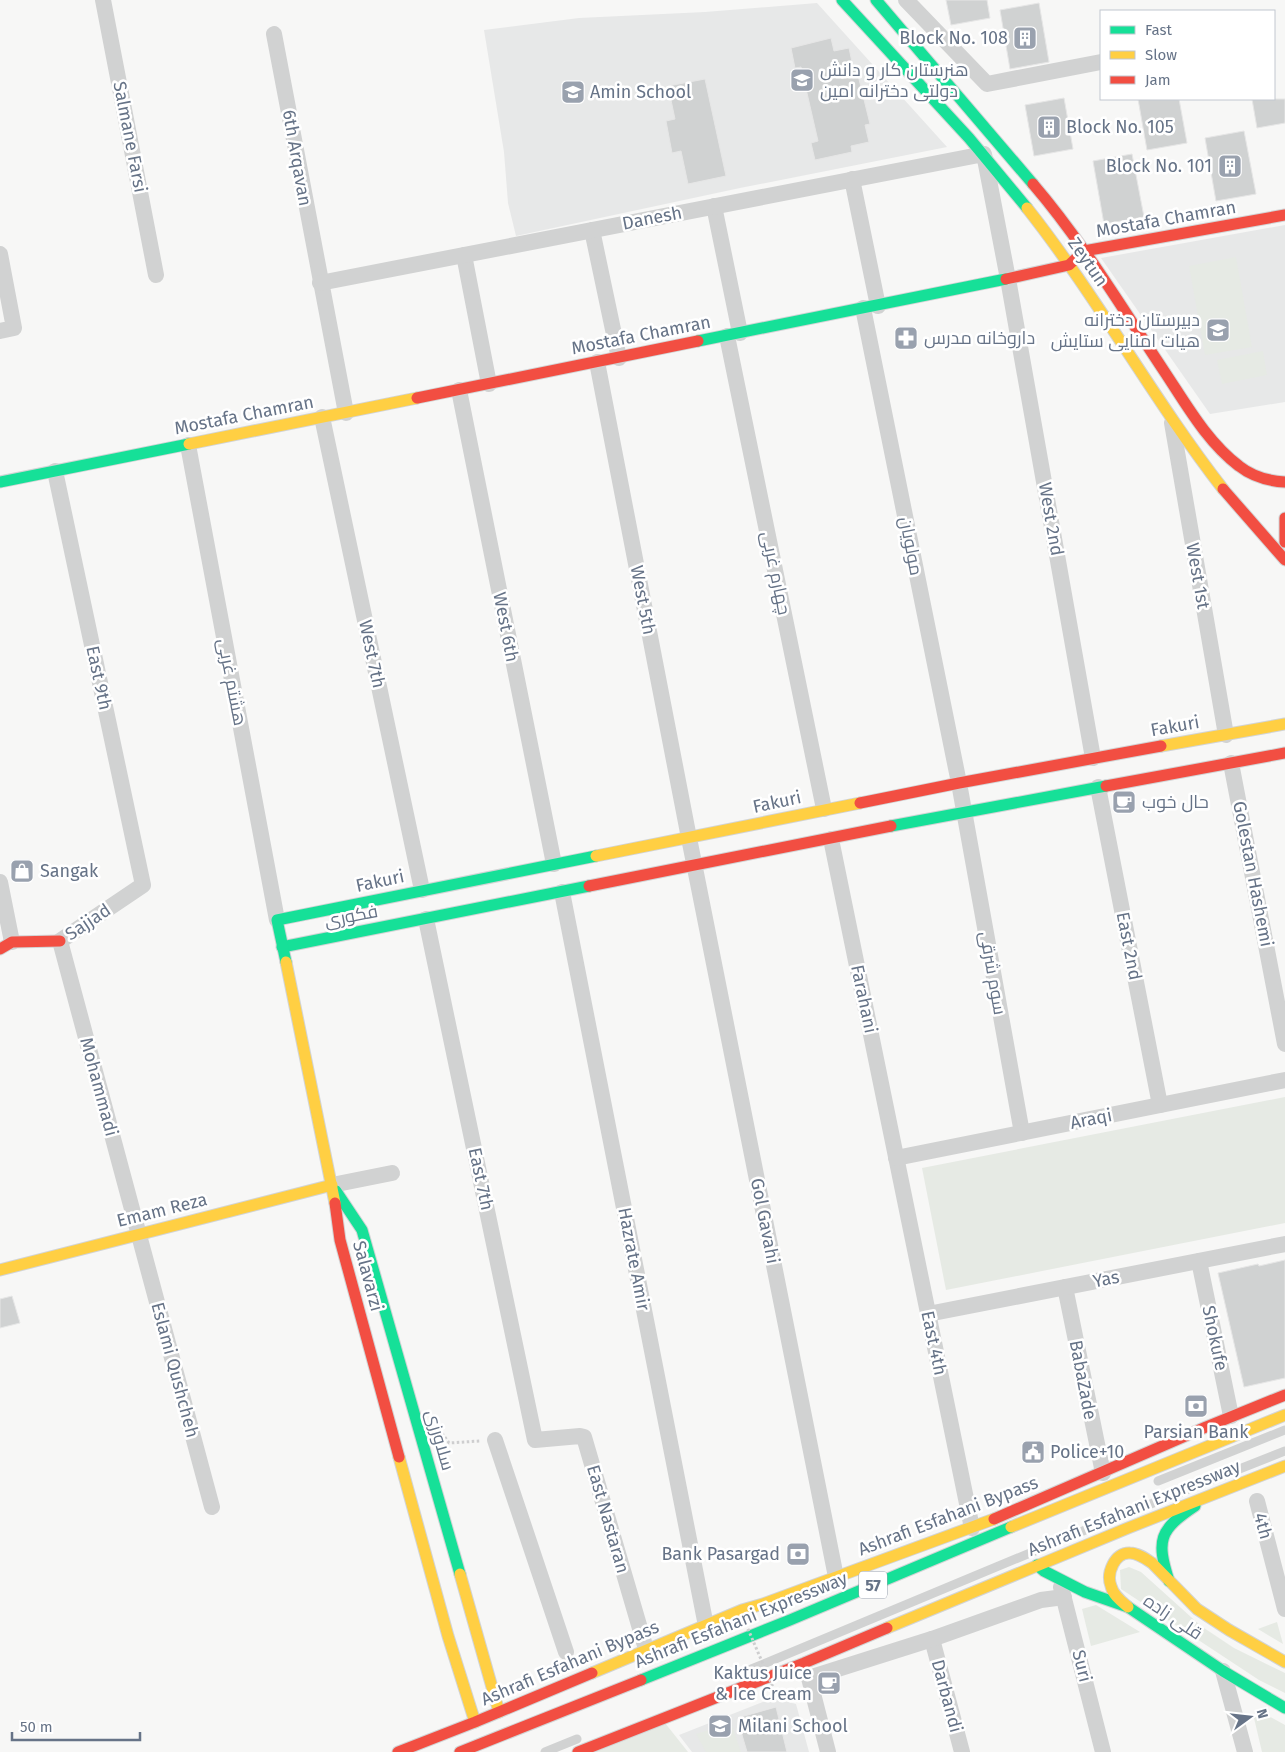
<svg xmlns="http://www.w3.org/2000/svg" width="1285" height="1752" font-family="'Fira Sans',Cairo,sans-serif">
<rect width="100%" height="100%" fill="#f7f7f6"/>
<g fill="#e7e8e8">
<path d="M817,3l130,144 -207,41 -224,48 -8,-33 -4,-51 -20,-122 95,-12 126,-6z"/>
<path d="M1285,225v177l-75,12 -109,-156z"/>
<path d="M773,1698l23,6 13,48h-22l-12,-45 -38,11 10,34h-55l-13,-17z"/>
</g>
<g fill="#e6eae4">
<path d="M1236,257l16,90 -47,8 -16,-89z"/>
<path d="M1263,351l4,24 -45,9 -5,-24z"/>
<path d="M1285,1097v126l-339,67 -24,-122z"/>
<path d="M1129,1567l12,5 60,54 33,22 51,25v20l-26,-13 -138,-91 -1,-19z"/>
<path d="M1096,1605l44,27 -49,14 -9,-37z"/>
<path d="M1277,1622l6,22 -25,-15z"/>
<path d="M1265,1714l20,11v27h-23l-8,-34 3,-3z"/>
<path d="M665,1723l23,29h-93z"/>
<path d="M731,1723l10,29h-35l-10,-18z"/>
</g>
<g fill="#d0d2d2" stroke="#e6e6e6">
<path d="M946,0h41l3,18 -39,7z"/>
<path d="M1039,3l10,59 -39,7 -10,-59z"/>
<path d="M831,38l3,13 15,-3 4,19h3l14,57 -5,1 4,17 -18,4 1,6 -37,8 -4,-17 7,-2 -17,-74 -6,1 -4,-20z"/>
<path d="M705,79l21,97 -38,8 -7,-33 -9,2 -6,-32 9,-2 -7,-33z"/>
<path d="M1064,98l9,51 -39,7 -9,-51z"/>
<path d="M1138,99h41l8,44 -40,7z"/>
<path d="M1252,99h33v24l-28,5z"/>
<path d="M1244,131l12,63 -40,7 -11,-63z"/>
<path d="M1132,154l12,63 -40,7 -11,-63z"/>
<path d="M1285,1260v118l-41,9 -26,-114 40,-9 1,2z"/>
<path d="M12,1296l8,27 -20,5v-29z"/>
<path d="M776,1707l11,45h-40l-10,-34z"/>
</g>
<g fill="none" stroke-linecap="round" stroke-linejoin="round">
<g stroke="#d2d4d5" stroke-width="13">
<g id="fast">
<path d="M842,0l127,138 58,70"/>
<path d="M876,0l157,184"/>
<path d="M698,341l308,-62"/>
<path d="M0,482l189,-38"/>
<path d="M891,826l215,-40"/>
<path d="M282,947l307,-61"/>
<path d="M286,962l-9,-42 319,-64"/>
<path d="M336,1191l26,39 98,344"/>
<path d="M1037,1565l7,6 41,21 43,15 95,64 62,37"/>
<path d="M1169,1581c-13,-41 -10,-51 26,-75"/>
<path d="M641,1680l149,-60 221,-93"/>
</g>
</g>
<g stroke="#d2d4d5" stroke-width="13">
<g id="slow">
<path d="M1027,208c71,90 126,191 196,281"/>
<path d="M189,444l228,-46"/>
<path d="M1161,746l124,-22"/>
<path d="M596,856l264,-53"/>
<path d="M286,962l49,241"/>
<path d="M0,1270l332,-85"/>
<path d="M399,1457l49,179 27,86"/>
<path d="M1011,1527l274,-112"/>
<path d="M460,1574l39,138"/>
<path d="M1128,1607c-7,-6 -15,-12 -17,-21 -5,-13 4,-34 19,-33 8,0 16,6 22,10l45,46 32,21 56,32"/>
<path d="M887,1628l241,-100 157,-62"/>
<path d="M592,1673l150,-63 21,-6 231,-85"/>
</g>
</g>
<g stroke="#d2d4d5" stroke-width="13">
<g id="jam">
<path d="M1033,184c49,57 89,124 131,187 22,33 43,71 75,95 14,11 29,15 46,16"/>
<path d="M1006,279l63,-14 15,-14 201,-36"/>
<path d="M417,398l281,-57"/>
<path d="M1223,489l62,71"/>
<path d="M1285,518v24"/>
<path d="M1106,786l179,-33"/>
<path d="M860,803l99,-20 202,-37"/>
<path d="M589,886l302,-60"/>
<path d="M0,949l12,-7 48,-1"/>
<path d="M335,1203l5,37 59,217"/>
<path d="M994,1519l212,-92 79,-32"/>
<path d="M398,1752l77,-30 117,-49"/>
<path d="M460,1752l181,-72"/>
<path d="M578,1752l226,-89 83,-35"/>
</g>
</g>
<path stroke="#cececf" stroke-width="3" stroke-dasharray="2.5 2.5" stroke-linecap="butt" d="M442,1433l7,10 31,-2"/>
<g stroke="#d1d2d2" stroke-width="9">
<path d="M1158,1481l127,-51"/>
<path d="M749,1670l341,-142 195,-77"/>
<path d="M545,1752l32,-13"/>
</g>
<g stroke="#d1d2d2" stroke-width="16">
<path d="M103,0l53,275"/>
<path d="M906,0l81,84 114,-22"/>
<path d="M274,34l72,379"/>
<path d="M852,179l26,127"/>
<path d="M714,206l26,127"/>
<path d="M592,230l27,128"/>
<path d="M0,254l14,74 -14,3"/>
<path d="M464,255l25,129"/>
<path d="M320,283l664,-129 24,125 85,479"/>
<path d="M863,308l96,475 63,350"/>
<path d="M727,336l97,473"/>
<path d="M597,362l92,476 147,739"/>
<path d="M459,390l95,474"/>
<path d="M322,417l100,473"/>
<path d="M1172,423l54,312"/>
<path d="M188,445l89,475"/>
<path d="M55,471l88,414 -83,56 152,566"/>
<path d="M1231,763l54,281"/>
<path d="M1098,787l62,318"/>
<path d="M831,839l141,689"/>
<path d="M0,882l12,60"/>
<path d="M562,892l144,734"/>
<path d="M426,919l109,521 45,-4 4,1 62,212"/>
<path d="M896,1158l389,-78"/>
<path d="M332,1185l60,-12"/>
<path d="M1199,1261l32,155"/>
<path d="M1065,1287l38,186"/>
<path d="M928,1314l357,-70"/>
<path d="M495,1440l71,212"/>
<path d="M1257,1501l28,108"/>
<path d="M1061,1587l42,165"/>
<path d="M932,1639l30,113"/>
<path d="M1223,1671l22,81"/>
<path d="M828,1752l-19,-74 123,-39 109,-39 23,-3"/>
</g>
<use href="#fast" stroke="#16e098" stroke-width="11"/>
<use href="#slow" stroke="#ffcf43" stroke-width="11"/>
<use href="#jam" stroke="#f24e42" stroke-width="11"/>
<path stroke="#cececf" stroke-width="3" stroke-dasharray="2.5 2.5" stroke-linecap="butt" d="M742,1615l33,77"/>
</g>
<defs>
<g id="building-square" transform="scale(1.25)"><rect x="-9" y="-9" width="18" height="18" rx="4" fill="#99a1ae" stroke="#fff"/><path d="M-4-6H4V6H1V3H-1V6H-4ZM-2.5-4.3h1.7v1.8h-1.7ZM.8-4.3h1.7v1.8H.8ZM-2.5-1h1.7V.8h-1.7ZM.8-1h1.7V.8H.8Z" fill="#fff"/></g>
<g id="school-square" transform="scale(1.25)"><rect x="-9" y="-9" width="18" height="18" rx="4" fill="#99a1ae" stroke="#fff"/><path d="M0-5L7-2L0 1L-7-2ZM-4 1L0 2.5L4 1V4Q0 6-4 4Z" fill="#fff"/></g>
<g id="pharmacy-square" transform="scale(1.25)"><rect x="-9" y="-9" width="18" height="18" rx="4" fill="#99a1ae" stroke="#fff"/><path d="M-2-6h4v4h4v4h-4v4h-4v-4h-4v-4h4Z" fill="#fff"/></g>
<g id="cafe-square" transform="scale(1.25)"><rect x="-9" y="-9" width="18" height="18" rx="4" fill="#99a1ae" stroke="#fff"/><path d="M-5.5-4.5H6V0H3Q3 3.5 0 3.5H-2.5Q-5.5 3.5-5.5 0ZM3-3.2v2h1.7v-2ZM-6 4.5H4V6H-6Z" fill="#fff"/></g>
<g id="shop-square" transform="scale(1.25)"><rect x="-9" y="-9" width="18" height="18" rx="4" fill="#99a1ae" stroke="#fff"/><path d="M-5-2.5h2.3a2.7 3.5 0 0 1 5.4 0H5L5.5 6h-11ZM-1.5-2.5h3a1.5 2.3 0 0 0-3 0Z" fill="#fff"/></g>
<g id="bank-square" transform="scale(1.25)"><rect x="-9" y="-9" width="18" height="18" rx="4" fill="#99a1ae" stroke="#fff"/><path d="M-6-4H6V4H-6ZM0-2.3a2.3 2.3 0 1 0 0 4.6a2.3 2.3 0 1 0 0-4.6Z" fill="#fff"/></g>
<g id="civic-square" transform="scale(1.25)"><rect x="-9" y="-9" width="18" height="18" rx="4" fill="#99a1ae" stroke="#fff"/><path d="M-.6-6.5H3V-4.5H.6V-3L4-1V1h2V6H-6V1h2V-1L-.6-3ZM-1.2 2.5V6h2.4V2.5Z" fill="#fff"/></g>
</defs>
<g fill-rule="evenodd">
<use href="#building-square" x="1025" y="38"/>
<use href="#school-square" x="802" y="80"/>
<use href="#school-square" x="573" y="92"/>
<use href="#building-square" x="1049" y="127"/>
<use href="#building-square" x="1230" y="166"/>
<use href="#school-square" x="1218" y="330"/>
<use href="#pharmacy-square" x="906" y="338"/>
<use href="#cafe-square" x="1124" y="802"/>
<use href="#shop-square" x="22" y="871"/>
<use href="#bank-square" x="1196" y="1406"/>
<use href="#civic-square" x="1033" y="1452"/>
<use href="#bank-square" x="798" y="1554"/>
<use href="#cafe-square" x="829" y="1683"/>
<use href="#school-square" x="720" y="1726"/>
</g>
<g text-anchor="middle" stroke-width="5" stroke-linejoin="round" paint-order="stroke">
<rect fill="#fff" stroke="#949dab" stroke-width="1" x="859" y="1571.5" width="28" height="27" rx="4"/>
<g font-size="16" font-weight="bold" fill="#667387">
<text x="873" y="1591">57</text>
</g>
<g font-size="18" fill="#667387" stroke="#fff" text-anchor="start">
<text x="1008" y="44" text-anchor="end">Block No. 108</text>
<text x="820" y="76">هنرستان کار و دانش<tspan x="820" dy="21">دولتی دخترانه امین</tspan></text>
<text x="590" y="98">Amin School</text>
<text x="1066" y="133">Block No. 105</text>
<text x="1212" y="172" text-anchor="end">Block No. 101</text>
<text x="1200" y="326" text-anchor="end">دبیرستان دخترانه<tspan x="1200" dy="21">هیات امنایی ستایش</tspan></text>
<text x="924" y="344">داروخانه مدرس</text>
<text x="1142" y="808">حال خوب</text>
<text x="40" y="877">Sangak</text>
<text x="1196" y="1438" text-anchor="middle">Parsian Bank</text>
<text x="1050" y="1458">Police+10</text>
<text x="780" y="1560" text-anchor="end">Bank Pasargad</text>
<text x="812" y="1679" text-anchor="end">Kaktus Juice<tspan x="812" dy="21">&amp; Ice Cream</tspan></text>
<text x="738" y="1732">Milani School</text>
</g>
<g font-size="18" fill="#667387" stroke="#fff">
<text transform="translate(130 137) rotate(79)" y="6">Salmane Farsi</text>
<text transform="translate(297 158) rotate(80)" y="6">6th Arqavan</text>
<text transform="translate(652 218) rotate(-11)" y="6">Danesh</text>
<text transform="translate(1166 219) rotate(-10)" y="6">Mostafa Chamran</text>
<text transform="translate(1088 262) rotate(55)" y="6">Zeytun</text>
<text transform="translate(641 335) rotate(-11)" y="6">Mostafa Chamran</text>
<text transform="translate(244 415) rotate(-11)" y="6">Mostafa Chamran</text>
<text transform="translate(1051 519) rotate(80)" y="6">West 2nd</text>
<text transform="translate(911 546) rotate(79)" y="6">مولویان</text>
<text transform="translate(776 573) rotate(78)" y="6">چهارم غربی</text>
<text transform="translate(1198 576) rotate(80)" y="6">West 1st</text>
<text transform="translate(643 600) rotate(79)" y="6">West 5th</text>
<text transform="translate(506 627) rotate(79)" y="6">West 6th</text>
<text transform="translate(372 654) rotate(78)" y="6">West 7th</text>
<text transform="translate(99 678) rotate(78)" y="6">East 9th</text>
<text transform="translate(232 682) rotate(79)" y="6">هشتم غربی</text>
<text transform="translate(1175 726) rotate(-10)" y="6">Fakuri</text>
<text transform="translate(777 802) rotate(-12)" y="6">Fakuri</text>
<text transform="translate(1253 874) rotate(79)" y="6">Golestan Hashemi</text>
<text transform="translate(380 881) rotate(-12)" y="6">Fakuri</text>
<text transform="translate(351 916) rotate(-11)" y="6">فکوری</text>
<text transform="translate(88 922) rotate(-34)" y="6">Sajjad</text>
<text transform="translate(1129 946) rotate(79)" y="6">East 2nd</text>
<text transform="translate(993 973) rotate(80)" y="6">سوم شرقی</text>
<text transform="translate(864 999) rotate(78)" y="6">Farahani</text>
<text transform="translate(99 1087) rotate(75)" y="6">Mohammadi</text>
<text transform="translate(1091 1119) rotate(-11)" y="6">Araqi</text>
<text transform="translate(481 1179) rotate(78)" y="6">East 7th</text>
<text transform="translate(162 1210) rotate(-14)" y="6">Emam Reza</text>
<text transform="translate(765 1221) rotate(79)" y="6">Gol Gavahi</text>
<text transform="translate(634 1259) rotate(79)" y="6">Hazrate Amir</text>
<text transform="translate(368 1276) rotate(75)" y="6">Salavarzi</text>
<text transform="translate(1106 1279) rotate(-11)" y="6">Yas</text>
<text transform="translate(1215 1338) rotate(78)" y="6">Shokufe</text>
<text transform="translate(934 1343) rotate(78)" y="6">East 4th</text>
<text transform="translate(175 1370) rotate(75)" y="6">Eslami Qushcheh</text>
<text transform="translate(1083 1380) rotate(79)" y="6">BabaZade</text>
<text transform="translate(440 1440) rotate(74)" y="6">سلاورزی</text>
<text transform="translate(1134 1508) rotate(-22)" y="6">Ashrafi Esfahani Expressway</text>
<text transform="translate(948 1516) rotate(-21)" y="6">Ashrafi Esfahani Bypass</text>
<text transform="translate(608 1519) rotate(74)" y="6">East Nastaran</text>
<text transform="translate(1263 1526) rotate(75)" y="6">4th</text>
<text transform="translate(1173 1617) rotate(34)" y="6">قلی زاده</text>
<text transform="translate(741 1620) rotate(-22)" y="6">Ashrafi Esfahani Expressway</text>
<text transform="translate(570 1663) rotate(-23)" y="6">Ashrafi Esfahani Bypass</text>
<text transform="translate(1082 1666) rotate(76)" y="6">Suri</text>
<text transform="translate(947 1696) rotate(75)" y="6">Darbandi</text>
</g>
</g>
<rect x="1100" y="10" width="175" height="90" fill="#ffffff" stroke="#c2c7cf"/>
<rect x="1110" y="26" width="25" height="8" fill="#16e098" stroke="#c2c7cf"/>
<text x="1145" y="35" font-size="15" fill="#667387">Fast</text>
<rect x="1110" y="51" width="25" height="8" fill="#ffcf43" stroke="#c2c7cf"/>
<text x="1145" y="60" font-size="15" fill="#667387">Slow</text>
<rect x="1110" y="76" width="25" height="8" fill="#f24e42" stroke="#c2c7cf"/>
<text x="1145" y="85" font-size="15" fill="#667387">Jam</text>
<g transform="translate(1250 1717) rotate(75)" stroke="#ffffff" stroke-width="4" paint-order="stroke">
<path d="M0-4L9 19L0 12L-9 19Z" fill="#667387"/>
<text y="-8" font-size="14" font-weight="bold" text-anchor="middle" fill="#667387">N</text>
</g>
<path d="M12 1732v8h128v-8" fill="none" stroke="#667387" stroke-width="2.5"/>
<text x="20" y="1732" font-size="15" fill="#667387" stroke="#ffffff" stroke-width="4" paint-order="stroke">50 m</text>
</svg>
